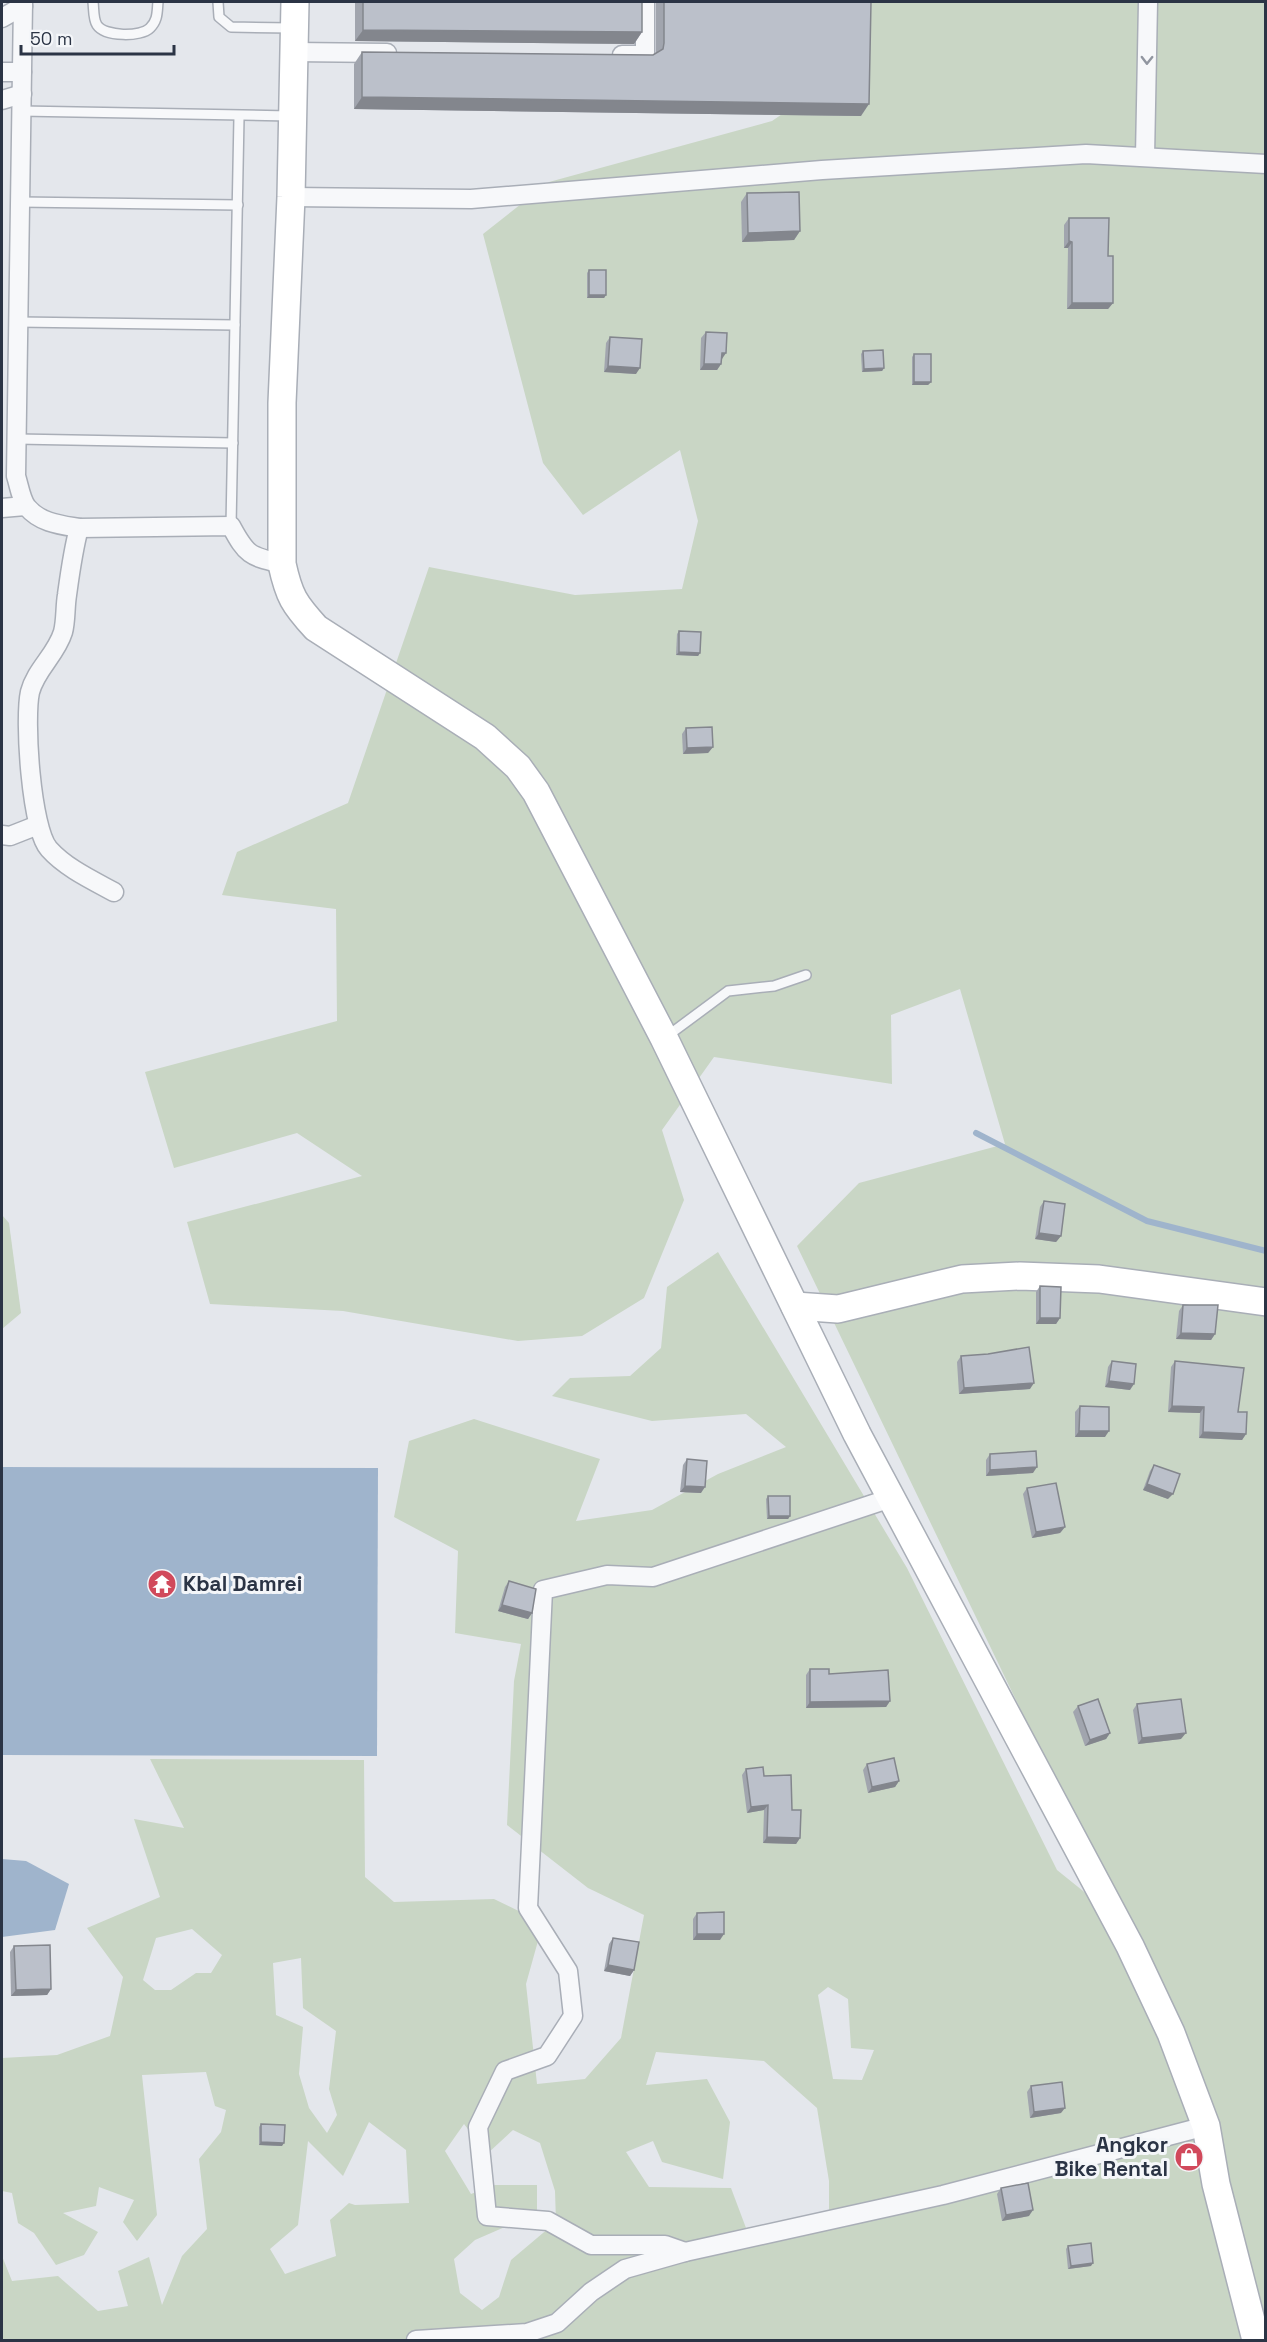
<svg xmlns="http://www.w3.org/2000/svg" width="1267" height="2342" font-family="'Space Grotesk',sans-serif">
<rect width="100%" height="100%" fill="#e4e7ec"/>
<g fill="#c9d6c5" fill-rule="evenodd">
<path d="M775,2h490v2338h-1263v-84l10,25 46,-5 40,35 30,-5 -10,-35 31,-14 13,48 20,-49 25,-27 -8,-70 22,-27 5,-22 -11,-4 -9,-34 -64,3 15,140 -20,26 -14,-19 11,-22 -35,-13 -3,19 -33,7 35,19 -14,23 -28,10 -22,-32 -16,-10 -6,-30 -10,-2v-133l55,-3 53,-19 13,-59 -36,-49 73,-31 -26,-78 50,9 -34,-69 214,1 1,117 29,25 100,-3 49,24 -17,61 11,100 48,-5 36,-41 23,-123 -56,-27 -81,-63 7,-144 7,-37 -66,-11 3,-82 -64,-34 15,-76 65,-22 126,40 -24,62 76,-11 66,-36 68,-27 -40,-33 -94,7 -100,-25 18,-18 60,-2 31,-28 6,-61 51,-35 189,316 150,302 67,54 -327,-678 62,-63 146,-39 -45,-155 -69,26 1,69 -178,-27 -52,73 22,70 -40,98 -62,38 -64,5 -175,-30 -133,-7 -23,-82 175,-46 -65,-43 -123,35 -29,-96 192,-51 -1,-112 -114,-14 15,-43 111,-49 81,-236 146,28 107,-6 16,-68 -18,-71 -97,65 -40,-52 -60,-229 66,-52 223,-61 91,-62zM192,1929l30,26 -11,18h-15l-25,17h-16l-12,-10 13,-42zM301,1958l2,50 33,23 -7,58 8,26 -10,18 -18,-25 -10,-34 4,-47 -27,-12 -3,-52zM828,1987l20,12 3,49 23,2 -12,30 -29,-1 -15,-84zM656,2052l108,9 53,47 12,73v33l-83,14 -15,-40 -82,-1 -23,-35 27,-11 9,21 61,17 7,-57 -23,-43 -61,6zM369,2122l37,28 3,53 -54,2 -6,-2 -19,17 6,36 -51,18 -15,-25 28,-24 10,-84 35,35zM464,2124l23,30 26,-24 27,13 15,48 1,31 -45,38 -12,37 -17,13 -22,-17 -6,-34 21,-19 62,-27v-28h-42l-24,9 -26,-43z"/>
<path d="M2,1215l7,8 12,90 -19,16z"/>
</g>
<g fill="#9fb4cc">
<path d="M2,1467l376,1 -1,288 -375,-1z"/>
<path d="M2,1859l24,2 43,23 -14,46 -53,7z"/>
</g>
<g fill="none" stroke-linecap="round" stroke-linejoin="round">
<path stroke="#9fb4cc" stroke-width="6" d="M976,1133l171,88 119,30"/>
<g stroke="#a9aeb7" stroke-width="12">
<g id="lane">
<path d="M93,2c1,7 0,17 4,23 8,12 44,12 53,3 8,-8 7,-16 8,-26"/>
<path d="M218,2l1,15 12,10 61,1"/>
<path d="M21,111l269,5"/>
<path d="M20,202l218,3"/>
<path d="M18,322l217,3"/>
<path d="M17,439l216,4"/>
<path d="M231,526l8,-409"/>
<path d="M666,1037l62,-46 46,-5 32,-11"/>
</g>
</g>
<g stroke="#a9aeb7" stroke-width="21">
<g id="street">
<path d="M23,2l-7,474c3,9 5,24 11,31 13,16 34,18 52,21l152,-2c16,30 19,30 51,38"/>
<path d="M2,18l21,-12"/>
<path d="M293,52l94,1"/>
<path d="M622,55h23v-53"/>
<path d="M2,72h20"/>
<path d="M2,100l20,-6"/>
<path d="M1145,156l3,-154"/>
<path d="M291,197l180,2 351,-29 264,-16 180,10"/>
<path d="M2,508l23,-2"/>
<path d="M79,528c-6,22 -9,45 -12,67 -2,12 -1,26 -4,37 -7,23 -27,37 -33,60 -6,27 1,137 19,157 17,19 43,31 65,43"/>
<path d="M2,835l8,1 28,-11"/>
<path d="M685,2252l-20,-7h-74l-43,-24 -61,-5 -9,-89 27,-56 42,-15 26,-40 -5,-45 -40,-63 15,-318 64,-15 46,2 238,-79"/>
<path d="M416,2340l111,-7 30,-10 34,-31 34,-23 60,-17 258,-57 263,-69"/>
</g>
</g>
<g stroke="#a9aeb7" stroke-width="30">
<g id="secondary">
<path d="M295,2l-4,195 -9,206v161c7,32 12,40 34,64l169,109 33,30 18,25 128,246 193,396 273,512 41,87 35,93 10,58 40,156"/>
<path d="M795,1306l43,3 124,-30 58,-3 79,3 167,23"/>
</g>
</g>
<use href="#lane" stroke="#f7f8fa" stroke-width="9"/>
<use href="#street" stroke="#f7f8fa" stroke-width="18"/>
<use href="#secondary" stroke="#fff" stroke-width="27"/>
</g>
<g fill="#a1a5ae">
<path d="M355,2h287v30l-8,12 -279,-3z"/>
<path d="M656,2h215l-10,114 -507,-7v-45l8,-12 291,3 3,-2z"/>
<path d="M747,193l53,38 -6,9 -52,2 -1,-40z"/>
<path d="M1069,218l39,38 5,47 -5,6h-41l1,-61h-4v-23z"/>
<path d="M589,270l17,25 -2,3h-17v-25z"/>
<path d="M706,332l16,27 -1,5 -4,6h-17l1,-32z"/>
<path d="M610,337l26,37 -32,-2 2,-29z"/>
<path d="M863,351l21,17 -2,3 -20,1 -1,-18z"/>
<path d="M914,354l17,28 -3,3h-16v-28z"/>
<path d="M679,631l21,22 -2,3 -22,-1 1,-21z"/>
<path d="M686,728l27,19 -5,6 -25,1 -1,-20z"/>
<path d="M1044,1201l17,35 -5,6 -21,-3 5,-32z"/>
<path d="M1040,1286l20,32 -4,6h-20v-32z"/>
<path d="M1183,1305l32,29 -4,6 -35,-1 3,-28z"/>
<path d="M961,1356l69,33 -71,5 -2,-32z"/>
<path d="M1112,1361l18,29 -25,-3 3,-20z"/>
<path d="M1175,1361l63,51 8,22 -4,6 -43,-2 1,-25 -32,-1 3,-45z"/>
<path d="M1080,1406l25,31h-30v-25z"/>
<path d="M990,1454l43,19 -47,3v-16z"/>
<path d="M687,1459l14,34 -21,-1 3,-27z"/>
<path d="M1154,1465l14,34 -25,-9 7,-19z"/>
<path d="M1027,1488l38,39 -5,6 -28,5 -9,-44z"/>
<path d="M768,1496l22,20 -2,3h-21l-1,-20z"/>
<path d="M509,1581l23,32 -4,6 -30,-8 7,-24z"/>
<path d="M810,1669l19,5 61,27 -4,6 -80,1v-33z"/>
<path d="M1137,1704l44,35 -43,5 -5,-34z"/>
<path d="M1078,1706l32,27 -4,6 -21,7 -12,-34z"/>
<path d="M867,1764l32,17 -4,6 -27,6 -5,-23z"/>
<path d="M746,1769l18,7 28,34 8,28 -4,6 -33,-1 1,-33 -17,3 -5,-38z"/>
<path d="M697,1913l23,27h-27v-21z"/>
<path d="M613,1938l21,32 -4,6 -26,-5 5,-27z"/>
<path d="M14,1946l37,43 -4,6 -36,1 -1,-44z"/>
<path d="M1031,2086l30,27 -31,5 -3,-26z"/>
<path d="M261,2124l21,22 -23,-1v-18z"/>
<path d="M1001,2188l28,28 -27,5 -5,-27z"/>
<path d="M1068,2246l23,20 -23,3 -2,-20z"/>
</g>
<g fill="#83868d">
<path d="M363,30l279,2 -8,12 -279,-3z"/>
<path d="M362,97l507,7 -8,12 -507,-7z"/>
<path d="M800,231l-6,9 -52,2 6,-9z"/>
<path d="M1069,241l3,1 -4,6h-4z"/>
<path d="M589,295h17l-2,3h-17z"/>
<path d="M1072,303h41l-5,6h-41z"/>
<path d="M722,353h4l-4,6h-5z"/>
<path d="M704,364h17l-4,6h-17z"/>
<path d="M608,366l32,2 -4,6 -32,-2z"/>
<path d="M884,368l-2,3 -20,1 2,-3z"/>
<path d="M914,382h17l-3,3h-16z"/>
<path d="M679,652l21,1 -2,3 -22,-1z"/>
<path d="M713,747l-5,6 -25,1 4,-6z"/>
<path d="M1039,1233l22,3 -5,6 -21,-3z"/>
<path d="M1040,1318h20l-4,6h-20z"/>
<path d="M1181,1333l34,1 -4,6 -35,-1z"/>
<path d="M1109,1381l25,3 -4,6 -25,-3z"/>
<path d="M1034,1383l-4,6 -71,5 5,-6z"/>
<path d="M1172,1406l32,1 -4,6 -32,-1z"/>
<path d="M1079,1431h30l-4,6h-30z"/>
<path d="M1203,1432l43,2 -4,6 -43,-2z"/>
<path d="M1037,1467l-4,6 -47,3 4,-6z"/>
<path d="M1147,1484l26,10 -5,5 -25,-9z"/>
<path d="M685,1486l20,1 -4,6 -21,-1z"/>
<path d="M769,1516h21l-2,3h-21z"/>
<path d="M1065,1527l-5,6 -28,5 4,-6z"/>
<path d="M502,1605l30,8 -4,6 -30,-8z"/>
<path d="M890,1701l-4,6 -80,1 4,-6z"/>
<path d="M1110,1733l-4,6 -21,7 5,-6z"/>
<path d="M1186,1733l-5,6 -43,5 4,-6z"/>
<path d="M899,1781l-4,6 -27,6 4,-6z"/>
<path d="M768,1805l-4,5 -17,3 4,-6z"/>
<path d="M767,1837l33,1 -4,6 -33,-1z"/>
<path d="M697,1934h27l-4,6h-27z"/>
<path d="M608,1965l26,5 -4,6 -26,-5z"/>
<path d="M51,1989l-4,6 -36,1 5,-6z"/>
<path d="M1065,2108l-4,5 -31,5 4,-6z"/>
<path d="M261,2142l23,1 -2,3 -23,-1z"/>
<path d="M1033,2210l-4,6 -27,5 4,-6z"/>
<path d="M1093,2263l-2,3 -23,3 3,-3z"/>
</g>
<g fill="#bbc0ca" stroke="#83868d" stroke-width="1.5">
<path d="M363,2h279v30l-279,-2z"/>
<path d="M664,2h207l-2,102 -507,-7v-45l291,3 10,-6 1,-6z"/>
<path d="M799,192l1,39 -52,2 -1,-40z"/>
<path d="M1069,218h40l-1,38h5v47h-41v-61l-3,-1z"/>
<rect x="589" y="270" width="17" height="25"/>
<path d="M706,332l21,1 -1,20h-4l-1,11h-17z"/>
<path d="M610,337l32,2 -2,29 -32,-2z"/>
<path d="M883,350l1,18 -20,1 -1,-18z"/>
<rect x="914" y="354" width="17" height="28"/>
<path d="M679,631l22,1 -1,21 -21,-1z"/>
<path d="M712,727l1,20 -26,1 -1,-20z"/>
<path d="M1044,1201l21,3 -4,32 -22,-3z"/>
<path d="M1040,1286l21,1 -1,31h-20z"/>
<path d="M1183,1305h35l-3,29 -34,-1z"/>
<path d="M1029,1347l5,36 -70,5 -3,-32 27,-2z"/>
<path d="M1112,1361l24,3 -2,20 -25,-3z"/>
<path d="M1175,1361l69,7 -6,44h9l-1,22 -43,-2 1,-25 -32,-1z"/>
<path d="M1080,1406l29,1v24h-30z"/>
<path d="M1036,1451l1,16 -47,3v-16z"/>
<path d="M687,1459l20,2 -2,26 -20,-1z"/>
<path d="M1154,1465l26,9 -7,20 -26,-10z"/>
<path d="M1056,1483l9,44 -29,5 -9,-44z"/>
<path d="M768,1496h22v20h-21z"/>
<path d="M509,1581l27,8 -4,24 -30,-8z"/>
<path d="M810,1669h19v5l59,-4 2,31 -80,1z"/>
<path d="M1098,1699l12,34 -20,7 -12,-34z"/>
<path d="M1181,1699l5,34 -44,5 -5,-34z"/>
<path d="M894,1758l5,23 -27,6 -5,-23z"/>
<path d="M763,1767l1,9 27,-1 1,35h9l-1,28 -33,-1 1,-32 -17,2 -5,-38z"/>
<path d="M724,1912v22h-27v-21z"/>
<path d="M613,1938l26,4 -5,28 -26,-5z"/>
<path d="M50,1945l1,44 -35,1 -2,-44z"/>
<path d="M1062,2082l3,26 -31,4 -3,-26z"/>
<path d="M261,2124l24,1 -1,18 -23,-1z"/>
<path d="M1028,2183l5,27 -27,5 -5,-27z"/>
<path d="M1091,2243l2,20 -22,3 -3,-20z"/>
</g>
<defs><path id="oneway-chevron" d="M-2-3.5L2.5 0L-2 3.5" fill="none" stroke-width="1.6" stroke-linecap="round" stroke-linejoin="round" transform="scale(1.5)"/></defs>
<use stroke="#9196a0" href="#oneway-chevron" transform="translate(1147 60) rotate(91)"/>
<defs>
<g id="temple-disc" transform="scale(1.5)"><circle r="9.5" fill="#d1495b" stroke="#f4f6f9"/><path d="M0-6L5-2H3V0L6.5 2.5H4V6H1.5V3h-3V6H-4V2.5H-6.5L-3 0V-2H-5Z" fill="#fff"/></g>
<g id="shop-disc" transform="scale(1.5)"><circle r="9.5" fill="#d1495b" stroke="#f4f6f9"/><path d="M-5-2.5h2.3a2.7 3.5 0 0 1 5.4 0H5L5.5 6h-11ZM-1.5-2.5h3a1.5 2.3 0 0 0-3 0Z" fill="#fff"/></g>
</defs>
<g fill-rule="evenodd">
<use href="#temple-disc" x="162" y="1584"/>
<use href="#shop-disc" x="1189" y="2157"/>
</g>
<g text-anchor="middle" stroke-width="6" stroke-linejoin="round" paint-order="stroke">
<g font-size="21" font-weight="bold" fill="#2b3445" stroke="#f4f6f9" text-anchor="start">
<text x="183" y="1591">Kbal Damrei</text>
<text x="1168" y="2152" text-anchor="end">Angkor<tspan x="1168" dy="24">Bike Rental</tspan></text>
</g>
</g>
<rect width="1267" height="2342" fill="none" stroke="#2b3445" stroke-width="6"/>
<path d="M21 45v9h153v-9" fill="none" stroke="#2b3445" stroke-width="3"/>
<text x="30" y="45" font-size="18" fill="#2b3445" stroke="#f4f6f9" stroke-width="4.5" paint-order="stroke">50 m</text>
</svg>
